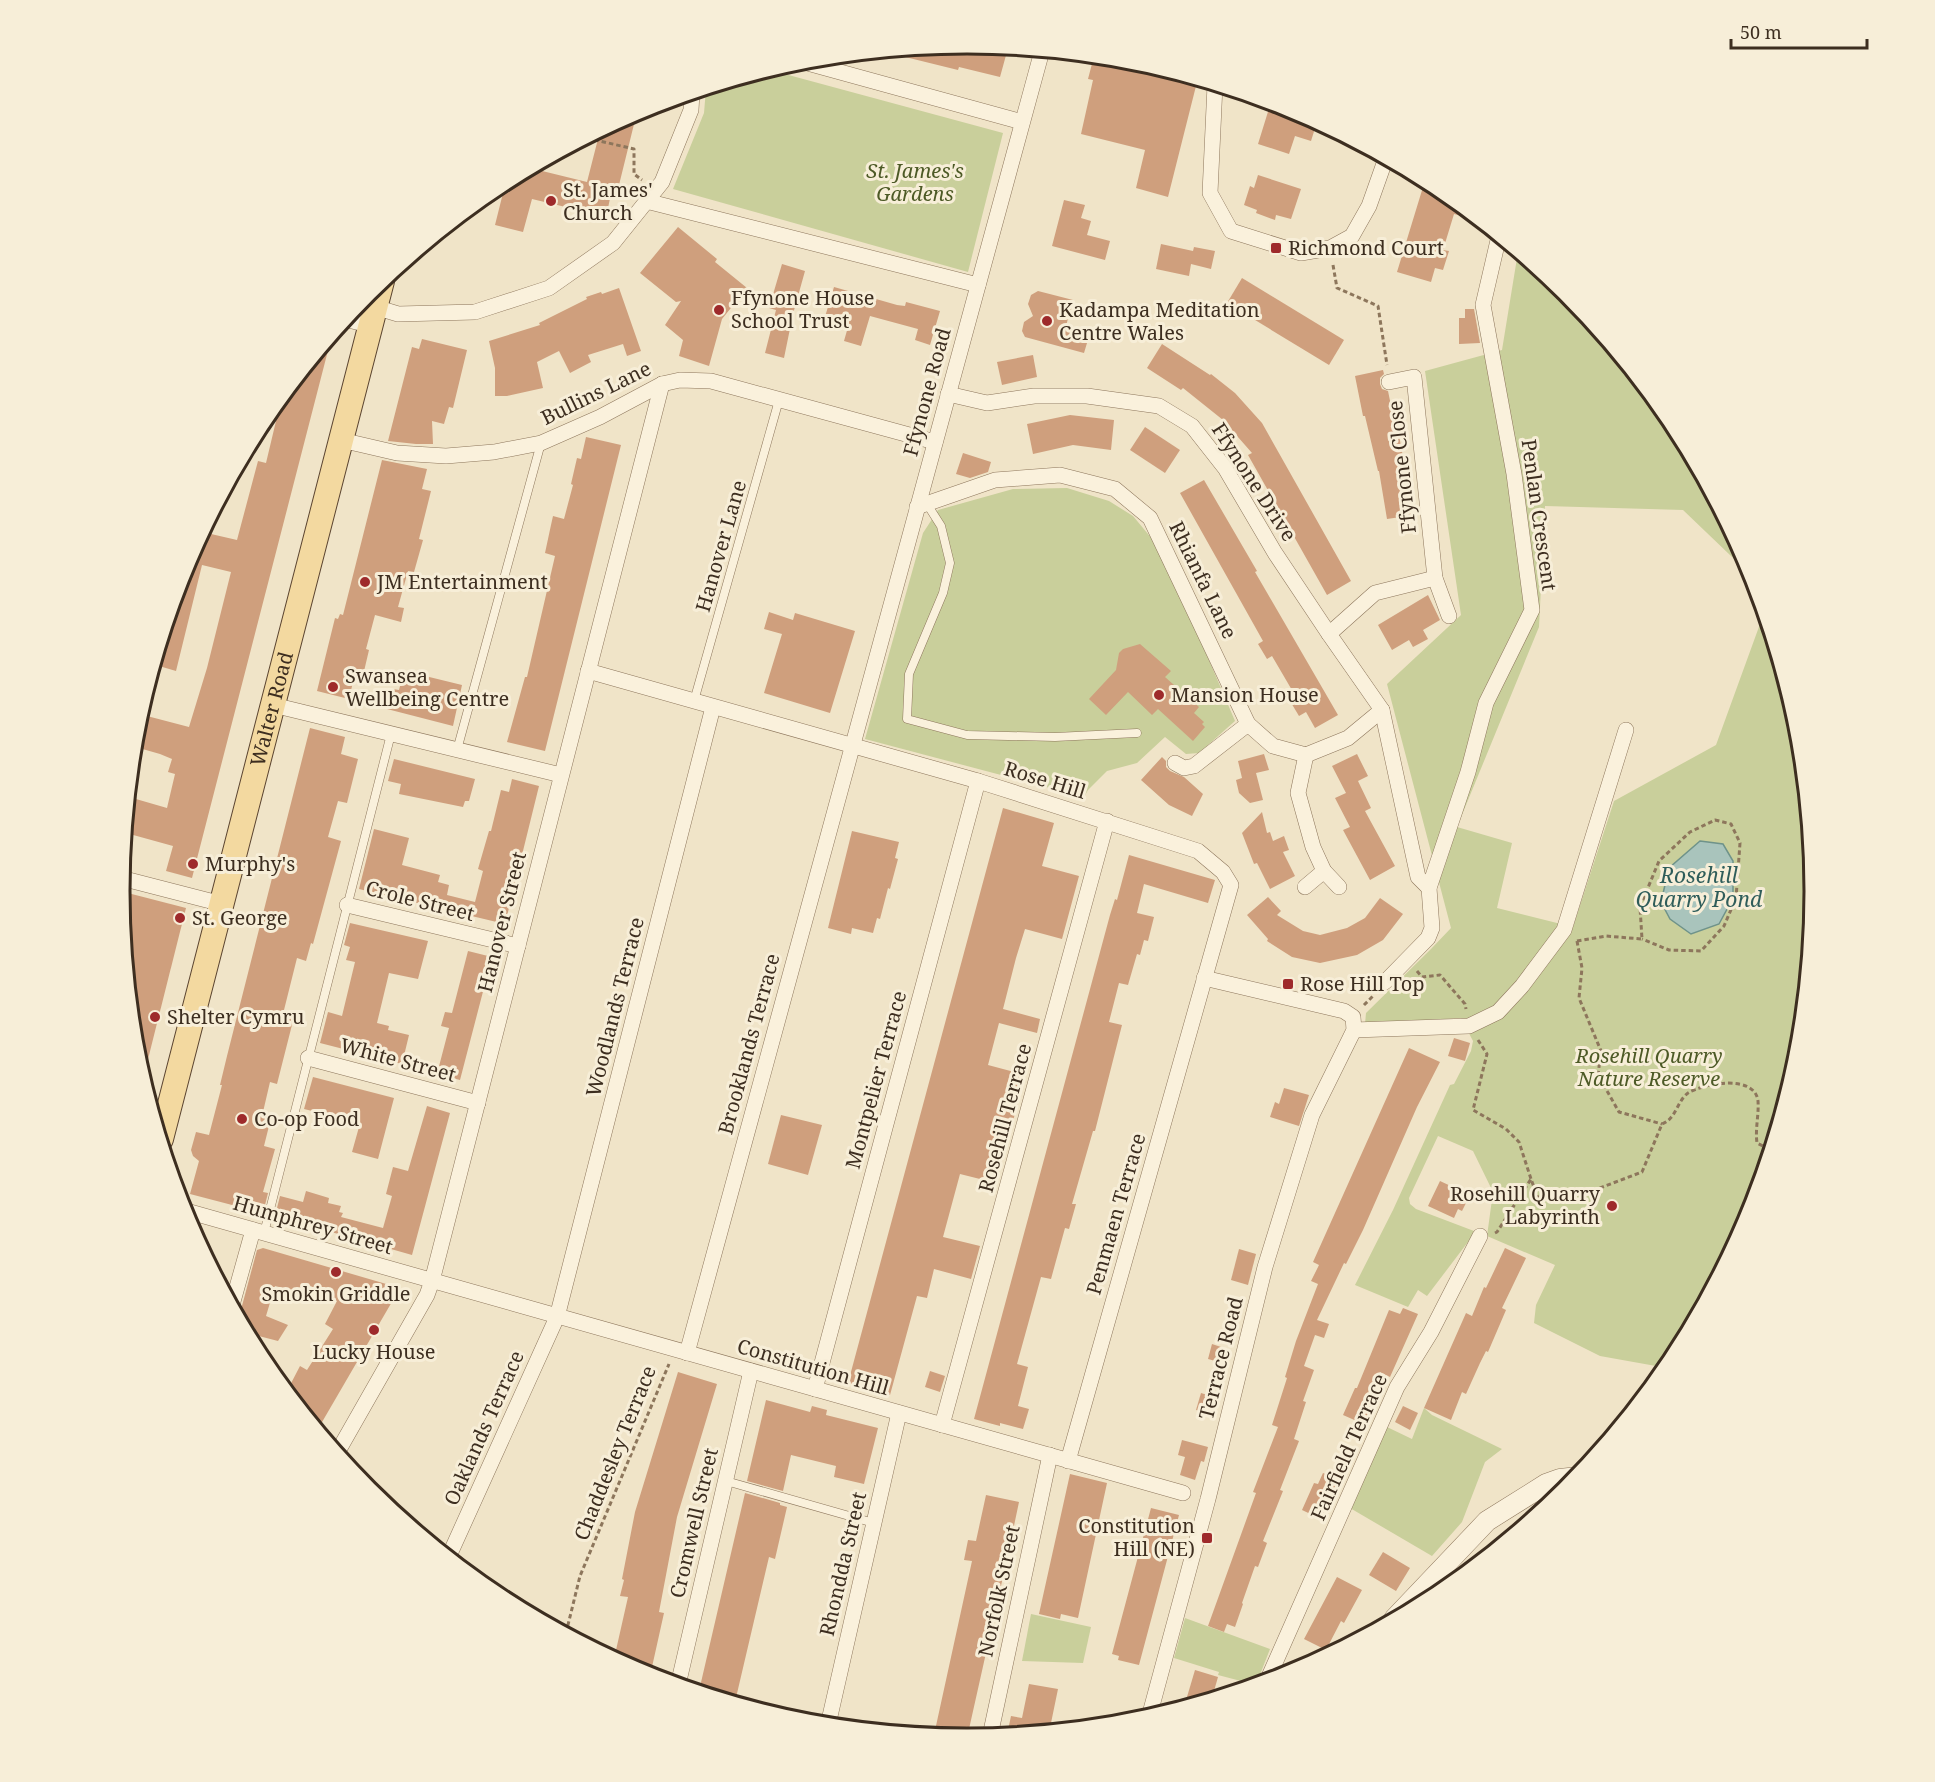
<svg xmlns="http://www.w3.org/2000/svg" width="1935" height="1782" font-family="'Noto Serif',serif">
<rect width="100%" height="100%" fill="#f0e4c8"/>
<g fill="#c9cf9b">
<path d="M770,70l233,63 -35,139 -295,-83 31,-76 2,-24z"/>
<path d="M1518,252l49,40 105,128 79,147 3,11 -71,-68 -138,-4 -6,121 -82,200 55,16 -15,65 76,19 41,-126 102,-56 48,-132 35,113 16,165 -16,166 -49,159 -83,152 -67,-12 -66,-33 2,-18 19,-40 -68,-29 6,-44 -20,-41 -35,-15 -29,62 1,6 6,5 58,22 -3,7 -44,58 -9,-6 -10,17 -53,-22 38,-75 57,-125 4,-1 17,-33 2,-10 -12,-23 -96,6 1,-11 65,-64 20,-21 -64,-244 74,-69 -36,-244 77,-21z"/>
<path d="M1067,488l42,13 24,15 20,24 41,85 41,96 -36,32 -13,1 -21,-17 -28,26 -30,8 -19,19 -4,7 -219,-58 58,-206 15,-23 75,-21z"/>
<path d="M1424,1408l8,7 70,34 -17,13 -23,60 -30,34 -82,-48 37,-81 25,12z"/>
<path d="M1470,1559l8,4 -40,33 -18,9z"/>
<path d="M1031,1614l60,13 -8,36 -61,-2z"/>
<path d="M1185,1618l85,31 -14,36 -38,-10 1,-3 -45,-14z"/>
</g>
<path fill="#a9c4bc" stroke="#6f938a" stroke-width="1.5" d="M1700,841l23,3 10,17v37l-14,26 -28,10 -21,-15 -9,-17 8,-34z"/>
<g fill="#cf9f7d">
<path d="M968,44l40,4 -8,29 -41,-10 -1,3 -69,-17v-2z"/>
<path d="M1094,56l55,12v3l20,5 -1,3 28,7 -28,111 -32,-9 9,-38 -64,-16 12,-54 -5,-1z"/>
<path d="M1271,102l21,6 25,14 -6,19 -16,-5 -6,18 -31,-10z"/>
<path d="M637,112l-18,73 -6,-1 -5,24 -12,-2 -1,8 -63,-15 -9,33 -28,-7 11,-44 24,-13 57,14 13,-51z"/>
<path d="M1258,175l43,14 -10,30 -15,-4 -1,5 -19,-7 1,-3 -13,-5 6,-19 4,2z"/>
<path d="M1431,183l50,38 -27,-7 -11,36 6,1 -6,19 -8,-2 -4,14 -34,-10 26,-85 6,1z"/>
<path d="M1064,200l21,5 -4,13 10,3 -4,14 23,6 -5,19 -53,-14z"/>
<path d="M678,227l39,32 -2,3 32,26 -25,31 -13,47 -30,-10 4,-16 -18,-15 16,-24 -5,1 -36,-29z"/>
<path d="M1161,244l32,7 1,-4 21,4 -4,18 -20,-5 -2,12 -33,-7z"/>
<path d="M782,264l23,7 -12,43 -9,44 -19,-5 11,-43 -7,-2z"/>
<path d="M1242,278l102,62 -15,25 -102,-62z"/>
<path d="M834,287l63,18 8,1 1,-4 34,9 -10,34 -15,-5 3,-11 -48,-13 -9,30 -17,-5 4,-14 -24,-7z"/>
<path d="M619,288l22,63 -14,5 -4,-12 -35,11 3,7 -21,11 -11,-22 -22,11 6,26 -36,8h-12v-28l-6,-27 51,-16 -1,-2 48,-24 -1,-2 15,-5 1,2z"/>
<path d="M1038,291l35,9 -7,26 24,7 -6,20 -59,-16 -3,-6 2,-9 9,-6 -5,-12 3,-9z"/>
<path d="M1465,309h9l6,34 -21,1v-26h6z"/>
<path d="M332,335l-140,543 -26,-7 7,-25 -47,-13 3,-36 38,11 8,-34 -7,-2 4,-13 -12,-5 -21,-6 8,-32 42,11 18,-59 24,-96 -29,-7 -26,106 -17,-5 26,-100 22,-42 6,2 -2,8 26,6 21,-79 8,2 10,-42 -5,-2 3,-12z"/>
<path d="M422,339l45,11 -14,58 -4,-1 -5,17 -12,-3 1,23h-17l-28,-3 24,-94 7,2z"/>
<path d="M1162,344l48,31 1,-1 24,19 27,30 89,158 -24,14 -79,-140 4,-2 -29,-33 -40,-32 -2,2 -34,-22z"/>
<path d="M1033,355l4,22 -35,8 -5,-23z"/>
<path d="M1383,370l1,4 -4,4v6l2,5 6,2 7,34h2l17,90 -27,4 -8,-48h-1l-13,-55h-2l-8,-40z"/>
<path d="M1070,415l44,5 -3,30 -38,-5 -40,9 -6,-30z"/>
<path d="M1145,427l35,23 -15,23 -35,-23z"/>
<path d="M586,437l35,8 -76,306 -38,-9 18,-65h2l28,-121 -10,-3 6,-28 2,-9 11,3 9,-34 -2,-1 6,-26 4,1z"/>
<path d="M963,453l28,9 -3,10 -18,6 -14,-4z"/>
<path d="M382,460l45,9 -5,20 9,2 -12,48 4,1 -9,32 -6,-1 -10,36 6,1 -3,14 -26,-7 -9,34 3,1 -8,34 -8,-2 -4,17 -32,-8 18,-73 3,1 2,-5 3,1z"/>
<path d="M1204,480l53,91 -2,1 83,143 -23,13 -9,-16 -7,4 -9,-15 6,-4 -24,-41 -5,3 -9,-15 5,-3 -83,-148z"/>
<path d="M1428,595l12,25 -17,10 5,9 -15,8 -4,-7 -17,10 -14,-25z"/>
<path d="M769,612l24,8 2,-7 60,18 -25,82 -66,-20 18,-59 -18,-5z"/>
<path d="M1140,644l31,27 -6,6 34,30 -5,6 10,9 -2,2 3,3 -12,14 -35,-32 -6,6 -24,-23 -22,23 -17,-16 27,-29 3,-17 4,-4z"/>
<path d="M417,674l45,11 -9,41 -66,-17 6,-20 6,1 3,-12 13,4z"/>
<path d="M310,728l35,9 -4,17 17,5 -11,44 -9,-2 -10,36 13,4 -28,103 -2,-1 -5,18 -9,-3 -14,56 11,3 -17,67 -7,-2 -7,30 9,2 -8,32 11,3 -12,43 5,1 -5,20 -73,-19 9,-33 -6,-5 -2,-6 5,-18 13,3 13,-50h-2l7,-29z"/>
<path d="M1264,754l5,16 -13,3 7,27 -13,3 -11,-10 -3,-13 6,-2 -4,-17z"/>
<path d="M1357,754l11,22 -10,5 13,27 -6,3 30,55 -25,14 -27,-50 7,-3 -15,-29 11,-5 -14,-27z"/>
<path d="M1162,757l4,4v6l4,4 14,6 19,17 -11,22 -23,-11 -28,-25z"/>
<path d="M394,759l81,20 -6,22h-4l-2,6 -64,-13 2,-10 -13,-3z"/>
<path d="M512,779l27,7 -34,138 -146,-35 15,-60 35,9 -7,27 38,10 -2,7 11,3 -2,10 28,7 8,-31 -5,-2 11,-38h2l10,-41 8,2z"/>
<path d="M1003,808l51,15 -12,43 37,10 -17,63 -37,-10 -9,29 -13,51 37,10 -3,14 -38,-10 -11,42 37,10 -3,13 -26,95 -36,-9 -17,63 37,9 -9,33 -37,-10 -7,29 -10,-2 -27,99 -42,-12z"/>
<path d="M1262,812l5,21 3,-1 3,9 11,-5 5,14 -6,2 12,24 -25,13 -13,-26 -3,1 -12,-31z"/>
<path d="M852,831l47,11 -4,16 3,1 -8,30 -2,-1 -8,31 -3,-1 -4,15 -21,-5 -1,6 -23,-6z"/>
<path d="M1129,855l86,25 -7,23 -64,-19 -7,29 17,4 -6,24 -4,-1 -4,15 -3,-1 -9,31 -9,-2 -10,39 13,3 -27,106h-2l-21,73h4l-7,25 -4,-1 -14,51 -10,-2 -24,87 11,3 -10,39 11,3 -6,20 -23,-6v3l-26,-7 136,-504 5,-16 2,1z"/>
<path d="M120,891l66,17 -43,171 -7,-23z"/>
<path d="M1268,897l13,14 -4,4 26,16 17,4 27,-7 18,-10 15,-20 23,16 -20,26 -26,15 -37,8 -28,-6 -25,-16 1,-2 -21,-24z"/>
<path d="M350,923l78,18 -10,38 -29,-6 -12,50 12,3 -1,4 21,5 -7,29 -82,-21 8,-31 14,4 13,-54 -9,-2 4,-13 -6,-2z"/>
<path d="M468,951l24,6 -32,123 -23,-6 12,-46 -8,-2 4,-14 7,1z"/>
<path d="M1454,1038l16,5 -5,18 -17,-5z"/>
<path d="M1409,1048l31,14 -23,45 -54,123 -17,34 -2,-1 -27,57 12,4 -5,14 -9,-3 -11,31 10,4 -11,31 3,1 -12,37 5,2 -19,49 3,1 -20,50 4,2 -9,24 -3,-1 -13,37 1,1 -8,23 -8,-3 -3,8 -16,-6 48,-133 -3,-1 25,-65 -6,-2 15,-47 -2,-1 11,-36 22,-57 -7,-3 8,-16 -6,-3z"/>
<path d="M313,1077l81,21 -16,61 -26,-7 7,-25 -10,-3 1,-3 -5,-2 -41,-10z"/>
<path d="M1284,1088l25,7 -10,31 -29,-9 5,-15 4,2z"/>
<path d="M427,1106l23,7 -38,142 -137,-39 5,-20 23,6 3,-11 23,7 -1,5 13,3 -2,6 4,1 -2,4 42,11 9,-32 -6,-2 7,-27 15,4z"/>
<path d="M781,1115l41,10 -14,50 -40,-11z"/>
<path d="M1440,1181l30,14 -8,16 -4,-2 -4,9 -26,-12z"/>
<path d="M263,1248l137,40 -82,141 -31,-38 13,-25 7,4 26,-41 -8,-5 12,-23 -28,-16 -2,9 -32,-8 -9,30 22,9 -10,16 -31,-8 -8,-16 18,-67z"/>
<path d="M1505,1248l21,10 -24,50 4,2 -18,42 -2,-1 -6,12 -14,31 -4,-2 -11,28 -27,-12 42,-95 6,3 12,-29 2,1z"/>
<path d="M1239,1249l17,5 -8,31 -17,-5z"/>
<path d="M1403,1308l15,6 -28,63 -10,-5 -15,31 11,4 -8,19 -25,-11 12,-27h2l32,-78 11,4z"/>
<path d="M1212,1344l18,6 -4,14 -18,-5z"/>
<path d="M930,1371l15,5 -5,16 -15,-5z"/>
<path d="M678,1372l39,12 -40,133 -18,95 5,1 -14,63 -36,-17 14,-62 -8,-1 4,-16 -2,-1 13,-67z"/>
<path d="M1201,1393l16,5 -5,16 -16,-4z"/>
<path d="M766,1400l44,12 2,-6 15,4 -1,5 52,13 -14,56 -30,-7 2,-11 -45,-11 -8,36 -36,-10z"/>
<path d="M1403,1406l15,7 -8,17 -15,-8z"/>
<path d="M1182,1440l26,7 -4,15 -3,-1 -6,19 -15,-5 5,-18 -7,-2z"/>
<path d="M1323,1473l15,6 -17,40 -19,-9 12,-27 4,1z"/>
<path d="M1070,1474l37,9 -29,135 -17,-4 -1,5 -21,-5z"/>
<path d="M745,1493l35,10v2l7,2 -12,52 -6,-2 -34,145 -36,-11z"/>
<path d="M986,1495l33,7 -12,57 -40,179 -33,-3 38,-174 -8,-1 4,-20 8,1z"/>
<path d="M1151,1508l28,7 -40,150 -21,-5 1,-4 -7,-2z"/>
<path d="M1383,1552l27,16 -14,23 -27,-16z"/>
<path d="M1337,1577l25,13 -18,33 -3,-2 -15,29 -22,-11z"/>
<path d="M1195,1670l23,7 -6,21 -28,9z"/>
<path d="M1029,1684l29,5 -7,34 -3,1 11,3v2l-52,6 4,-19 11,2z"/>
</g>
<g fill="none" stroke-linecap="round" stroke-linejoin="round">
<g stroke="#8d765c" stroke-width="9">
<g id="service">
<path d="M927,504l14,22 9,37 -7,30 -34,81 -2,45 60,16 88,2 82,-4"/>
<path d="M694,701l85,-301"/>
<path d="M457,750l84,-307"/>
<path d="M264,1233l127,-499"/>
<path d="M726,1481l148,42"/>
</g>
</g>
<g stroke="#8d765c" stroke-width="16">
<g id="minor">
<path d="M800,61l222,61"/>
<path d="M1215,85l-5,108 21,38 70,22 29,-5 22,-12 17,-30 17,-48"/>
<path d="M646,201l332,84"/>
<path d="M375,307l23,7 77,-2 74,-24 64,-45 49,-61 29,-72 1,-17"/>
<path d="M1389,382l25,-5 21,201 14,38"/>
<path d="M948,394l39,9 47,-7h53l72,10 33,20 33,42 50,85 54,81 53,76 36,167 11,11"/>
<path d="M341,440l56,13 49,3 48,-4 47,-9 59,-26 62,-33 18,-4 31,1 224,61"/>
<path d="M917,507l78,-27 65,-5 55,14 35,29 98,206"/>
<path d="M1329,634l46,-41 60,-15"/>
<path d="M588,671l390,110 220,70 25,21 8,13 -163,576"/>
<path d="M273,705l288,70"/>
<path d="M1306,755l-8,38 15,54 11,24 15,16"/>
<path d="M1175,763l9,5 10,-2 54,-42 25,22 33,9 42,-17 34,-28"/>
<path d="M121,878l101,26"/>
<path d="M1305,887l19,-16"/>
<path d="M347,905l171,41"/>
<path d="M1385,982l43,-44 4,-10 -3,-40 39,-116 18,-69 46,-93 -18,-136 -31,-169 16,-69"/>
<path d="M1354,1030l115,-4 29,-14 24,-26 42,-56 62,-200"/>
<path d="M308,1058l170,45"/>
<path d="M183,1210l1000,283"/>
<path d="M232,1305l21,-75"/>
<path d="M687,1353l355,-1302"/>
<path d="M815,1389l163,-608"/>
<path d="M942,1425l165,-604"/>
<path d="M337,1453l90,-158 5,-14 230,-897"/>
<path d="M449,1556l108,-239 156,-610"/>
<path d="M1267,1681l130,-294 34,-55 49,-96"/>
<path d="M678,1685l73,-314"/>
<path d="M1149,1717l59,-218 57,-232 47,-152 42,-85 -1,-13 -9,-6 -140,-33"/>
<path d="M828,1725l71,-312"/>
<path d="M990,1736l60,-281"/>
</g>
</g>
<g stroke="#8d765c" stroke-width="21">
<g id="tertiary">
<path d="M347,317l24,6"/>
<path d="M1394,1619l93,-98 59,-37 14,-5 18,-2"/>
</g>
</g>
<g stroke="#5b4430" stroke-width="26">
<g id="primary">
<path id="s1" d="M161,1139l221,-858"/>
</g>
</g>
<g stroke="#8d765c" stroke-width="3" stroke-dasharray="4.5 3" stroke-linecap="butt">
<path d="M587,138l47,11v25l8,6"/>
<path d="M1333,265l4,23 41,18 9,59"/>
<path d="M1577,941l29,-5 36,3 -2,-32 19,-46 31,-29 25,-12 16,4 9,19 -4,55 -12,28 -23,25 -32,-1 -27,-11"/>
<path d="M1577,941l5,27 -3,30 22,53 -3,24 21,37 43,12"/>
<path d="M1417,971l5,6 18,-2 25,29 1,5"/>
<path d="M1364,1005l10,-10"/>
<path d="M1478,1040l9,14 -14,56 33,19 13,13 12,37"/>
<path d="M1495,1233l2,-1 34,-53 7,19 25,4 79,-30 20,-48c14,-5 15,-23 26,-31 16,-10 67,-19 70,8 1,14 -3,28 -1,42l6,3 7,-4 7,-13"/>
<path d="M566,1633l14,-57 89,-212"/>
</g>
<use href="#service" stroke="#faf1dc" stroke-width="8"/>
<use href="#minor" stroke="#faf1dc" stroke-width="15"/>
<use href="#tertiary" stroke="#faf1dc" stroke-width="20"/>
<use href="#primary" stroke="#f3d9a0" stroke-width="24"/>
</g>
<g fill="#9e2a2b" stroke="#f7eed8" stroke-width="2">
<circle cx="551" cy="201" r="6"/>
<rect x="1270" y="242" width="12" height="12" rx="3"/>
<circle cx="719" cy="310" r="6"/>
<circle cx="1047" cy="321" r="6"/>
<circle cx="365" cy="582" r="6"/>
<circle cx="333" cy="687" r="6"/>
<circle cx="1159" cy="695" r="6"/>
<circle cx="193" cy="864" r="6"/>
<circle cx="180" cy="918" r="6"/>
<rect x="1282" y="978" width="12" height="12" rx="3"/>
<circle cx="155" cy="1017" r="6"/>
<circle cx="242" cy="1119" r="6"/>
<circle cx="1612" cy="1206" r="6"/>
<circle cx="336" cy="1272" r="6"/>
<circle cx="374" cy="1330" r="6"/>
<rect x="1201" y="1532" width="12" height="12" rx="3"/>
</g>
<g text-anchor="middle" stroke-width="6" stroke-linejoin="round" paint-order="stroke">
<g font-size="20" font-style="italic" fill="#4d5a26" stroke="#f7eed8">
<text x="915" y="178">St. James's<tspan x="915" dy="23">Gardens</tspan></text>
<text x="1649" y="1063">Rosehill Quarry<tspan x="1649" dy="23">Nature Reserve</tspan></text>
</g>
<g font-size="20" fill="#3d2e20" stroke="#f7eed8" text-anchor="start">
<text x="563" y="197">St. James'<tspan x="563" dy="23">Church</tspan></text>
<text x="1288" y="255">Richmond Court</text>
<text x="731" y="305">Ffynone House<tspan x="731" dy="23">School Trust</tspan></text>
<text x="1059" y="317">Kadampa Meditation<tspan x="1059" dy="23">Centre Wales</tspan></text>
<text x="377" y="589">JM Entertainment</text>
<text x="345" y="683">Swansea<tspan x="345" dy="23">Wellbeing Centre</tspan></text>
<text x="1171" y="702">Mansion House</text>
<text x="205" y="871">Murphy's</text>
<text x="192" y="925">St. George</text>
<text x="1300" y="991">Rose Hill Top</text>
<text x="167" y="1024">Shelter Cymru</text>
<text x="254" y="1126">Co-op Food</text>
<text x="1600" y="1201" text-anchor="end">Rosehill Quarry<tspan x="1600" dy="23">Labyrinth</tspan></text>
<text x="336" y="1301" text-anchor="middle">Smokin Griddle</text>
<text x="374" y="1359" text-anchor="middle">Lucky House</text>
<text x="1195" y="1533" text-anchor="end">Constitution<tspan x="1195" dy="23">Hill (NE)</tspan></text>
</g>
<g font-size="20" fill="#3d2e20" stroke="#f7eed8">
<text transform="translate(927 392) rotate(-75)" y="7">Ffynone Road</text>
<text transform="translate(596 393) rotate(-26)" y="7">Bullins Lane</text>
<text transform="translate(1402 467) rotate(-96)" y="7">Ffynone Close</text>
<text transform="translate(1254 482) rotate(57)" y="7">Ffynone Drive</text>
<text transform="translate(1539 515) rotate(82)" y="7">Penlan Crescent</text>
<text transform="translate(721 546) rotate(-74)" y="7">Hanover Lane</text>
<text transform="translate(1203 580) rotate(64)" y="7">Rhianfa Lane</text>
<text dy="7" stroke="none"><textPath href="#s1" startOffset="444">Walter Road</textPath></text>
<text transform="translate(1045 780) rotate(17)" y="7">Rose Hill</text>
<text transform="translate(420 901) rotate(14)" y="7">Crole Street</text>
<text transform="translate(502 922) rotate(-76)" y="7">Hanover Street</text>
<text transform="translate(615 1007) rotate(-76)" y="7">Woodlands Terrace</text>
<text transform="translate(749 1044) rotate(-75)" y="7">Brooklands Terrace</text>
<text transform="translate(398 1060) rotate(15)" y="7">White Street</text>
<text transform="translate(876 1080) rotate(-75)" y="7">Montpelier Terrace</text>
<text transform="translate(1005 1118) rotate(-75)" y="7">Rosehill Terrace</text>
<text transform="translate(1116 1214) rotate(-74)" y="7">Penmaen Terrace</text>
<text transform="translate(313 1225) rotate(16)" y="7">Humphrey Street</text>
<text transform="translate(1221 1358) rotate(-76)" y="7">Terrace Road</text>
<text transform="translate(813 1367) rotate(16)" y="7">Constitution Hill</text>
<text transform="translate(484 1428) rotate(-66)" y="7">Oaklands Terrace</text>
<text transform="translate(1349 1447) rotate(-66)" y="7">Fairfield Terrace</text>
<text transform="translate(615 1453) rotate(-68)" y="7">Chaddesley Terrace</text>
<text transform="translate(694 1523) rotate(-77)" y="7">Cromwell Street</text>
<text transform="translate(843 1564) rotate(-77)" y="7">Rhondda Street</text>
<text transform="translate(999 1591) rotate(-78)" y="7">Norfolk Street</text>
</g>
<g font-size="21" font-style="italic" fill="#2f5d5a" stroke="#f7eed8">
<text x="1699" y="883">Rosehill<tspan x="1699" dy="24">Quarry Pond</tspan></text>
</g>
</g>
<path d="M0 0H1935V1782H0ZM130 891a837 837 0 1 1 1674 0a837 837 0 1 1-1674 0Z" fill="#f7eed8" fill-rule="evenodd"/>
<path fill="none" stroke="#3d2e20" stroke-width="3" d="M130 891a837 837 0 1 1 1674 0a837 837 0 1 1-1674 0Z"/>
<path d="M1731 39v9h136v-9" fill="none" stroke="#3d2e20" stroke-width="3"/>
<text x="1740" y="39" font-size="18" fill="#3d2e20" stroke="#f7eed8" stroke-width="4.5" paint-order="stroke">50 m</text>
</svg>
